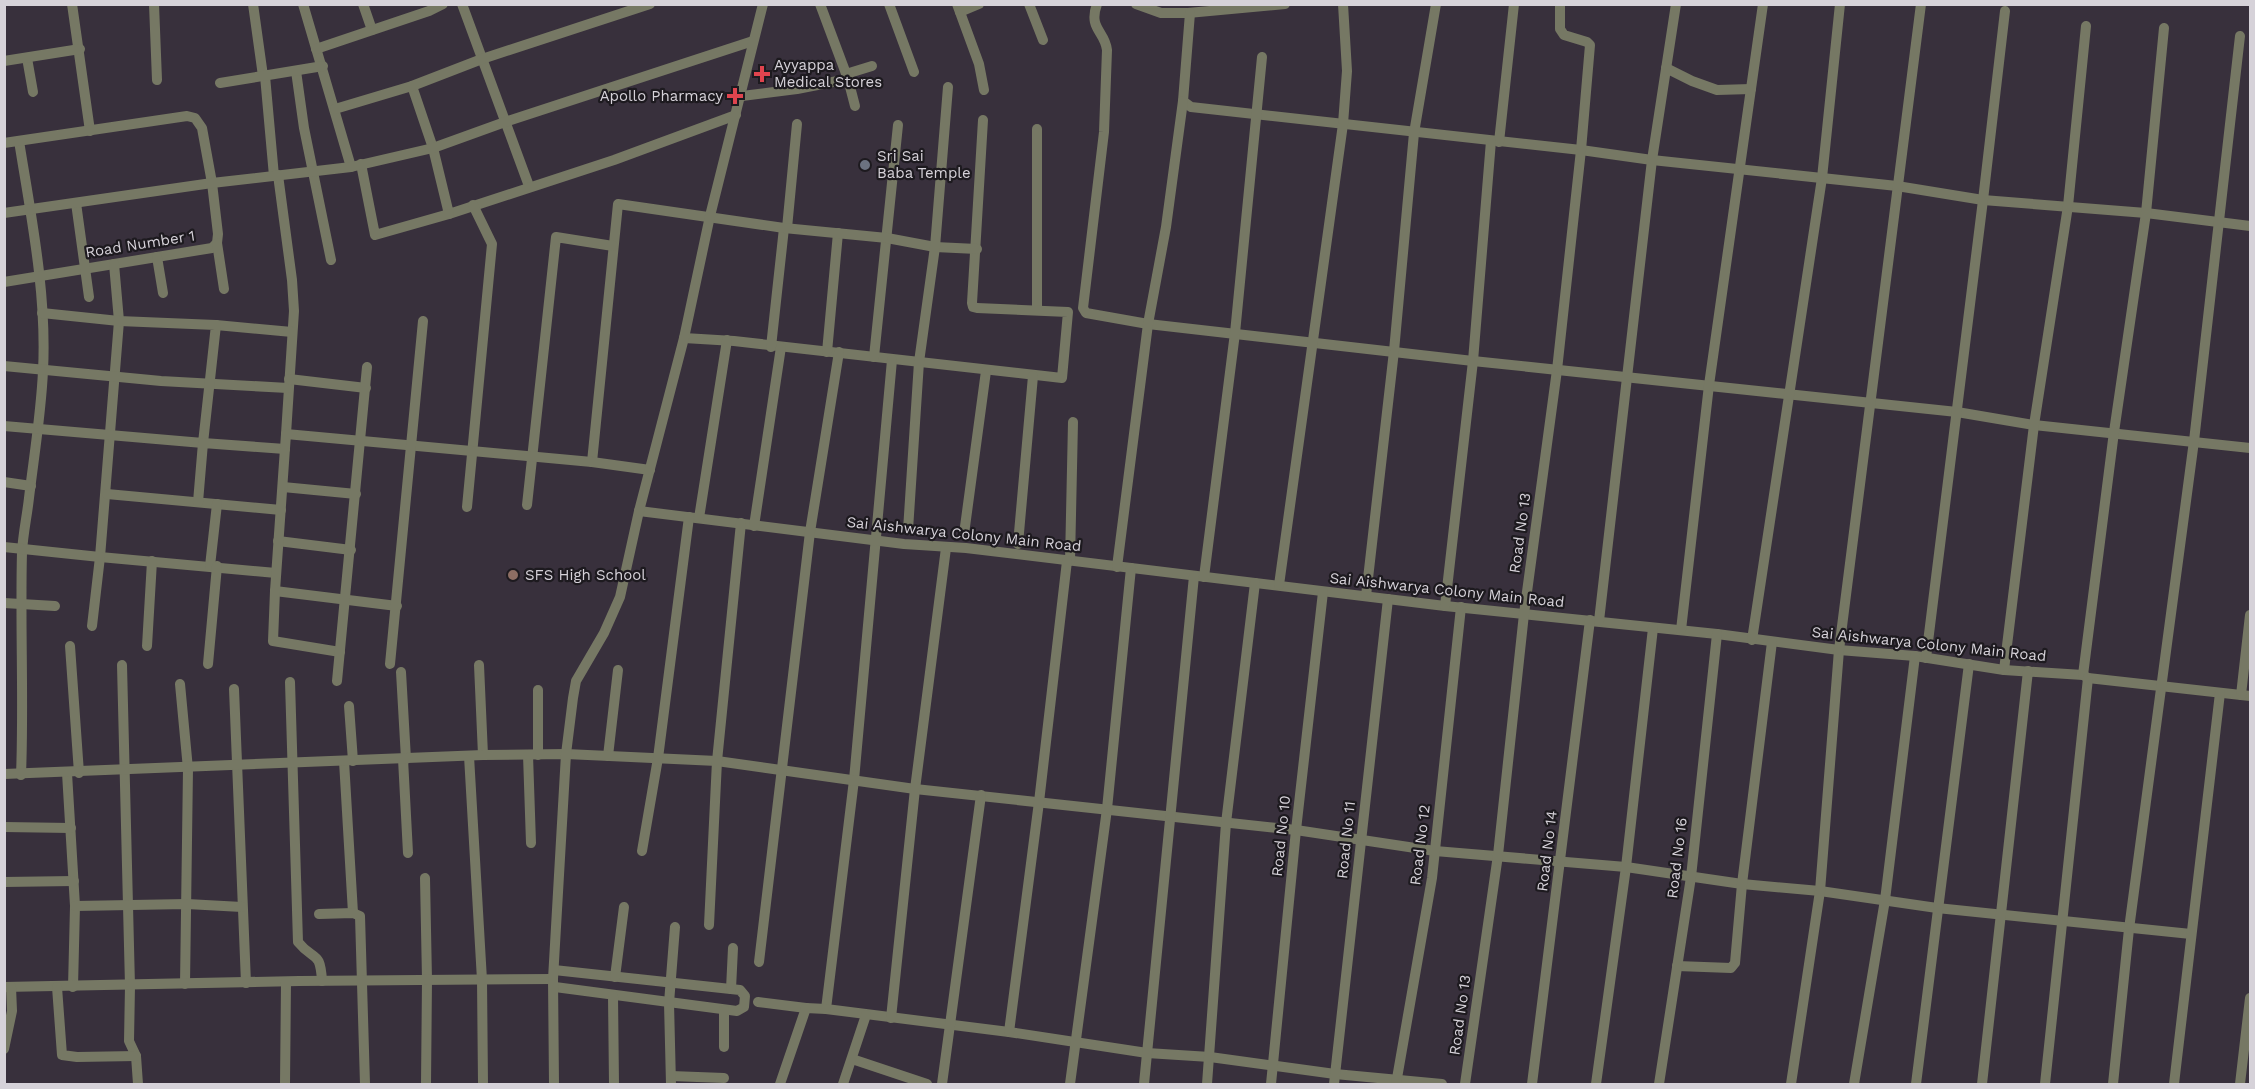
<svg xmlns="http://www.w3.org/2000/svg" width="2255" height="1089" font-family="'Work Sans',sans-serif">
<rect width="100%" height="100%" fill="#38303c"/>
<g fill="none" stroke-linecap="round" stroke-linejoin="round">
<g stroke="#767864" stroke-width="10">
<path d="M72,4l18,127"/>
<path d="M154,4l3,76"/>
<path d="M253,4l10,72"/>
<path d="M303,4l48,163"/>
<path d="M363,4l9,26"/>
<path d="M462,4l67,182"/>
<path d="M889,4l25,68"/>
<path d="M957,4l22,60 5,26"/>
<path d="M1029,4l14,36"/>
<path d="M1097,4c-9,25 8,27 10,46l-3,82 -21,176 3,5 62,11 325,37 484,51 77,13 216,23"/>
<path d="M1136,4l25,9h27l97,-9"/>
<path d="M960,12l19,-8"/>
<path d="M1190,13l-7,88 8,6 390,43 71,10 245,26 86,14 163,13 104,13"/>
<path d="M316,49l113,-38 14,-7"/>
<path d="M27,58l6,34"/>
<path d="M4,61l76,-12"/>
<path d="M1666,68l26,13 25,9 34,-1"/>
<path d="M296,71l8,57 27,132"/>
<path d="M846,74l26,-8"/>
<path d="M265,76l9,100"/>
<path d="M848,79l7,27"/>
<path d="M220,83l103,-17"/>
<path d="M412,86l21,62 16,66 165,-54 122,-45"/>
<path d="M742,96l55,-7 51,-10 -28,-75"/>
<path d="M335,109l77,-23 70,-27 168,-55"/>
<path d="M1037,129v180"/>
<path d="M19,141c12,75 28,153 24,230 -2,43 -9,85 -14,127 -2,18 -6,36 -7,54 -2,74 2,149 -1,223"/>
<path d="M1499,142l15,-138"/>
<path d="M4,143l183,-27 8,2 7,10 10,55 6,51 -1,9 -5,5 -208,34"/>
<path d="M361,164l14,71 74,-21"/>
<path d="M278,175l14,105 2,31 -8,123"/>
<path d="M76,203l13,94"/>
<path d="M4,213l208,-30 139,-16 82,-19 72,-26 248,-81"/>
<path d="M787,228l10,-104"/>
<path d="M217,243l7,46"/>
<path d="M157,257l6,36"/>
<path d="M114,264l5,57 -19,236 176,16"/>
<path d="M216,325l76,7"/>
<path d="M684,338l50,3 328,37 6,-66 -91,-4 -4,-1 -1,-4 11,-183"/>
<path d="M771,347l13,-119"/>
<path d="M827,352l11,-119"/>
<path d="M874,357l24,-232"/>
<path d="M892,360l-38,420 -28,229 183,23 138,21 63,4 125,17 107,10"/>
<path d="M4,366l157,15 127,7"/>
<path d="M289,379l77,9"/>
<path d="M4,426l199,17 13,-118 -97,-4 -77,-8"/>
<path d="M592,462l26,-258 166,24 103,10 48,9 42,2"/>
<path d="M4,482l27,4"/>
<path d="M283,487l73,7"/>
<path d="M107,494l174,16"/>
<path d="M198,502l5,-59 82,6"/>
<path d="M527,505l29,-268 57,9"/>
<path d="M467,507l25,-263 -19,-39"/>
<path d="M639,511l265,33 62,4 479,58 272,28 122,16 76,6 89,14 79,5 5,3 162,18"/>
<path d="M699,518l28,-178"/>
<path d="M754,526l27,-179"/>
<path d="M908,530l11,-168 16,-115 13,-160"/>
<path d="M964,534l22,-163"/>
<path d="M278,541l73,9"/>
<path d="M1018,544l15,-168"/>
<path d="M4,547l96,10 -8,69"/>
<path d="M1070,561l3,-139"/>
<path d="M210,566l7,-62"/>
<path d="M1117,567l31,-243 18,-97 17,-126"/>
<path d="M1204,577l31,-244 27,-276"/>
<path d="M1279,585l64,-461 4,-53 -4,-67"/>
<path d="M275,591l122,15"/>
<path d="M1366,596l28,-245 20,-218 22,-129"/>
<path d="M4,603l51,3"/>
<path d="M1445,606l28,-245 18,-220"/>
<path d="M1599,621l53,-461 24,-156"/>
<path d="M1681,630l28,-245 54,-381"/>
<path d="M1752,640l70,-462 18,-174"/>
<path d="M70,646l9,127"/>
<path d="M147,646l5,-85"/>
<path d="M340,652l-67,-11 2,-50 11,-157 306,28 58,8"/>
<path d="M1926,658l57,-458 22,-189"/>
<path d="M208,664l9,-98"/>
<path d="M390,664l33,-343"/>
<path d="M122,665l8,321 -1,55 7,15 2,28"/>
<path d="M479,665l4,90"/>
<path d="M2004,670l30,-245 34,-219 18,-180"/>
<path d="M401,672l5,87"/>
<path d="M2083,675l31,-243 32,-219 18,-185"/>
<path d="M337,681l30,-314"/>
<path d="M290,682l8,260c16,20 22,7 24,39"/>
<path d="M180,684l8,85 -3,215"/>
<path d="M234,689l12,294"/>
<path d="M538,690v65"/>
<path d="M2241,695l9,-80"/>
<path d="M349,706l4,55"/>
<path d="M528,755l3,88"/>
<path d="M469,756l13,224 1,104"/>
<path d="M608,756l10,-86"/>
<path d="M403,759l5,94"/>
<path d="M344,761l9,152"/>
<path d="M67,773l8,133 -2,81"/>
<path d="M4,774l479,-19 83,-1 151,7 198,28 381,41 139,21 191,16 116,17 78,7 117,17 254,26"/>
<path d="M4,827l67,1"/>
<path d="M642,851l16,-93 31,-241"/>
<path d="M425,878l2,102 -1,104"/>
<path d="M4,882l70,-1"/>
<path d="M75,906l112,-2 55,3"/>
<path d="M319,914l34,-1 7,3 5,168"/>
<path d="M709,925l8,-164 24,-238"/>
<path d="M759,962l51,-430 29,-180"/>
<path d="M1677,966l54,2 4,-5 7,-79 30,-242"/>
<path d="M554,970l186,20 5,6 -1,11 -7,4 -182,-24"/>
<path d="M615,977l9,-70"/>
<path d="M4,987l295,-6 254,-2"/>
<path d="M57,987l5,68 15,2 59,-1"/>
<path d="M731,989l2,-41"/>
<path d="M613,996l1,88"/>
<path d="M758,1002l48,6"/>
<path d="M724,1010v37"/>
<path d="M891,1018l24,-229 31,-241"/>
<path d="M1009,1032l30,-230 28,-241"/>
<path d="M4,1049l8,-38 -1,-24"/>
<path d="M852,1059l75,25"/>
<path d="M671,1076l53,2"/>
<path d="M285,1084l1,-102"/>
<path d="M554,1084l-1,-105 13,-225 7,-56 3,-17 28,-48 16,-36 19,-86 45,-173 26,-122 53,-212"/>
<path d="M671,1084l-2,-81 6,-76"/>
<path d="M780,1084l26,-76 20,1"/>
<path d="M843,1084l23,-69"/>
<path d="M942,1084l39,-289"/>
<path d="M1070,1084l37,-275 24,-241"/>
<path d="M1144,1084l50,-508"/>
<path d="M1207,1084l19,-261 29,-240"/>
<path d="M1271,1084l25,-254 27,-238"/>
<path d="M1334,1084l54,-485"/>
<path d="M1396,1084l36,-206 29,-271"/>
<path d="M1465,1084l33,-229 26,-241 33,-244 24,-220 9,-105 -3,-3 -23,-7 -4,-6v-25"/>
<path d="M1532,1084l58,-464"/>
<path d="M1596,1084l30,-217 27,-239"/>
<path d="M1659,1084l32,-207 26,-243"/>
<path d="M1791,1084l29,-193 19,-241 82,-646"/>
<path d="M1854,1084l31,-184 30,-244"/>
<path d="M1916,1084l53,-420"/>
<path d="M1982,1084l46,-413"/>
<path d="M2045,1084l43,-406"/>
<path d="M2113,1084l16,-155 65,-488 46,-405"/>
<path d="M2174,1084l46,-391"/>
<path d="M2240,1084l10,-86"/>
</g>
</g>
<g fill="#e0444e" stroke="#1d1a1f" stroke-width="2">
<path d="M759 65h6v6h6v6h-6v6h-6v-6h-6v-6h6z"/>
<path d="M732 87h6v6h6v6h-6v6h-6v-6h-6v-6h6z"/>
</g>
<circle fill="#6b7280" stroke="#1d1a1f" stroke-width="2" cx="865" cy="165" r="6"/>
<circle fill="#8d6e63" stroke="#1d1a1f" stroke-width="2" cx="513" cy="575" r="6"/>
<g text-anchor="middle" stroke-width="4.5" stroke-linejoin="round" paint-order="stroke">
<g font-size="15" fill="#d6d2d9" stroke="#1d1a1f" text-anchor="start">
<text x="774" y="70">Ayyappa<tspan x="774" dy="17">Medical Stores</tspan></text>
<text x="723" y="101" text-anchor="end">Apollo Pharmacy</text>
<text x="877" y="161">Sri Sai<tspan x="877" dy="17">Baba Temple</tspan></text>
<text x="525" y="580">SFS High School</text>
</g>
<g font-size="15" fill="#d6d2d9" stroke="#1d1a1f">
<text transform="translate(140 244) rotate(-9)" y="5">Road Number 1</text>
<text transform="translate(1520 533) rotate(-82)" y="5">Road No 13</text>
<text transform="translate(964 534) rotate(6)" y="5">Sai Aishwarya Colony Main Road</text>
<text transform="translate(1447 590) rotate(6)" y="5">Sai Aishwarya Colony Main Road</text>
<text transform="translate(1929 644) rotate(6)" y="5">Sai Aishwarya Colony Main Road</text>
<text transform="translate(1281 836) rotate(-84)" y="5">Road No 10</text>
<text transform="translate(1346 840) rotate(-84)" y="5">Road No 11</text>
<text transform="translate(1420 845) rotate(-83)" y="5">Road No 12</text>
<text transform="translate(1547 851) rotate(-83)" y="5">Road No 14</text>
<text transform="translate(1677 858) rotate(-83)" y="5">Road No 16</text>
<text transform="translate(1460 1015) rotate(-82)" y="5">Road No 13</text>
</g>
</g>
<rect width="2255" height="1089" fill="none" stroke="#d6d2d9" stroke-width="12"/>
</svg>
